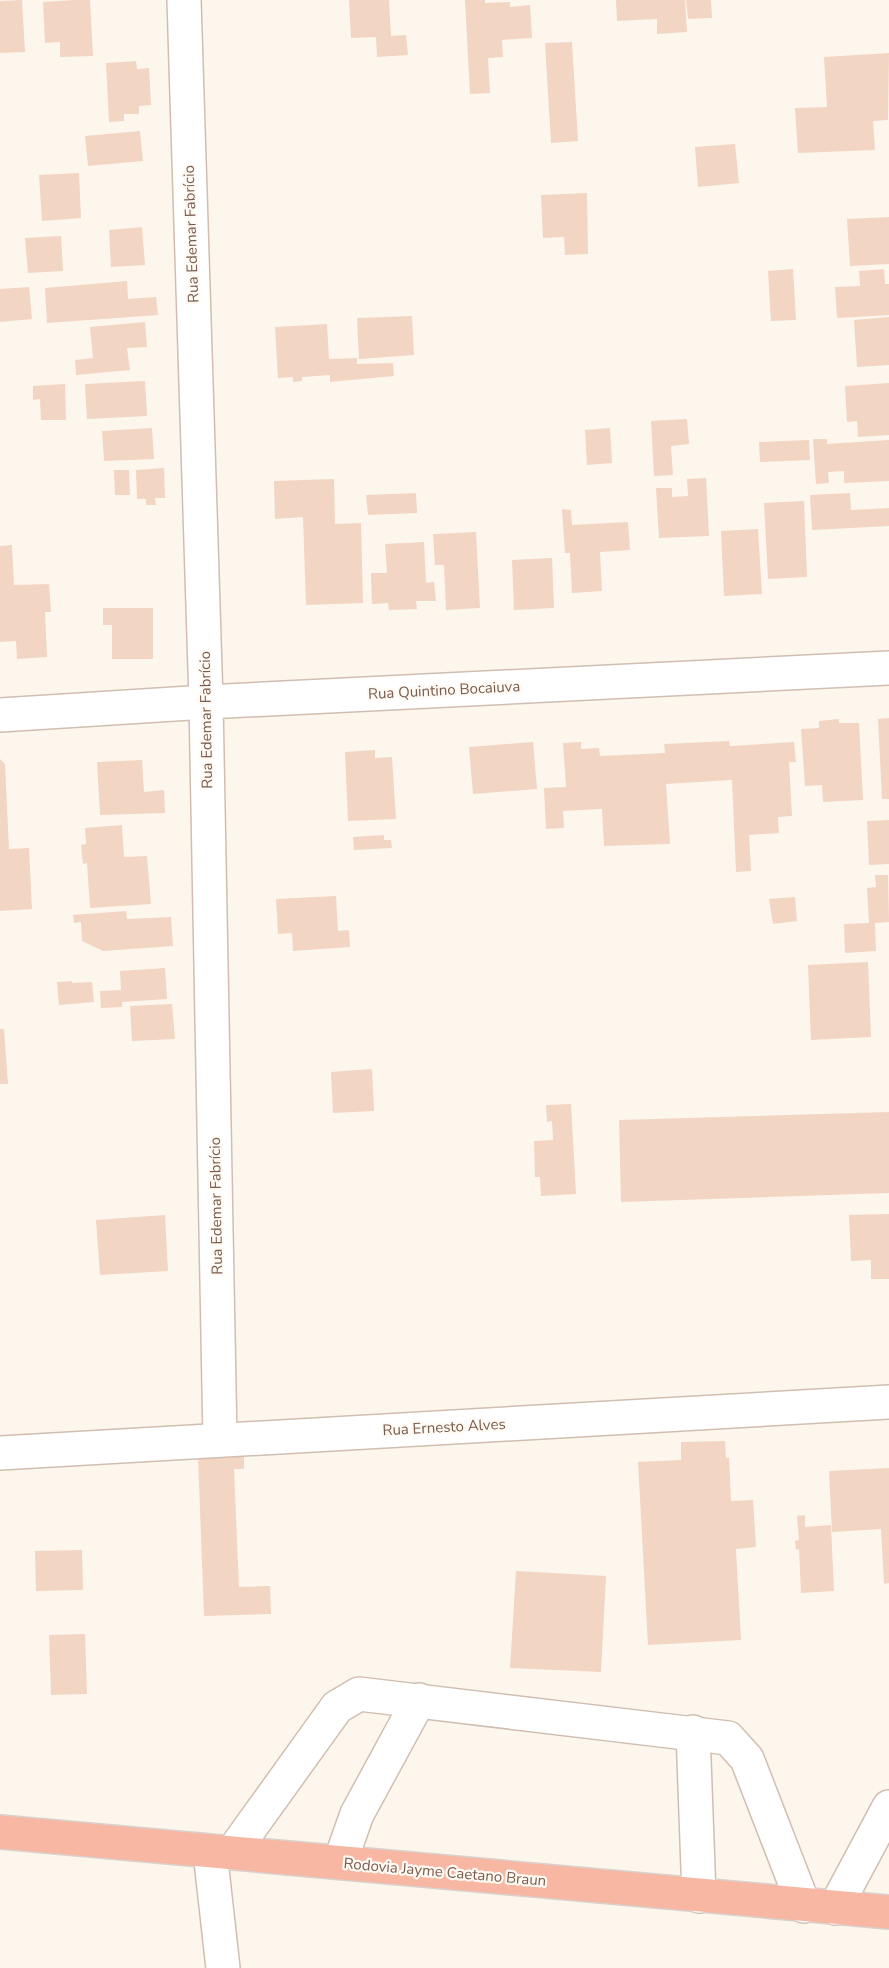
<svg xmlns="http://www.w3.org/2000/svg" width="889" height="1968" font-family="'Nunito Sans',sans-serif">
<rect width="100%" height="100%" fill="#fdf6ec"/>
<g fill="#f3d5c3">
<path d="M22,0l3,52 -25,1v-52z"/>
<path d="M74,0h16l3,56 -33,1v-15l-15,1 -2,-41z"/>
<path d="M349,0h40l2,36 15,-1 2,20 -31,2 -1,-20 -25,1z"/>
<path d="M465,0h20v3l25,-1v5l20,-2 2,33 -30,2 1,17 -15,1 2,35 -20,1z"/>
<path d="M616,0h69l2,32 -30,2v-15l-40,2z"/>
<path d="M686,0h25l1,18 -24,1z"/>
<path d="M572,42l6,99 -27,2 -6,-100z"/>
<path d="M889,53l-1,67 -15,1 2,29 -77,3 -3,-45 32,-1 -3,-50z"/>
<path d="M136,61l1,8 12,-1 2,37 -12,1v8h-15v7l-15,1 -3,-59z"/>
<path d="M140,131l3,30 -55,5 -3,-30z"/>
<path d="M735,144l4,39 -41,4 -3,-40z"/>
<path d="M79,173l2,45 -39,3 -3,-46z"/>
<path d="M587,193l1,61 -23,1 -1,-18 -21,1 -2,-43z"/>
<path d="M889,217v47l-39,2 -3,-47z"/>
<path d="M142,227l3,38 -34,2 -2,-37z"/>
<path d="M61,236l2,35 -35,2 -3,-35z"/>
<path d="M793,269l3,51 -25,1 -3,-50z"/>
<path d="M884,269l1,15h4v31l-52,3 -2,-31 25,-1 -1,-15z"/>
<path d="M127,281l1,18 28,-2 2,18 -111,8 -2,-35z"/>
<path d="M29,287l3,32 -32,3v-33z"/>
<path d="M412,316l2,39 -55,4 -2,-41z"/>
<path d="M889,317v48l-32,2 -3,-47z"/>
<path d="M145,322l2,25 -20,1 3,22 -54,5 -1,-15 18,-2 -3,-31z"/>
<path d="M327,324l2,35 28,-1v6l36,-1 1,13 -64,6v-7l-28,2v4l-9,1v-5l-15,1 -3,-51z"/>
<path d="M145,381l2,35 -60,3 -2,-35z"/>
<path d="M889,383v52l-31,2 -1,-16 -10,1 -2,-36z"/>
<path d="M65,384l1,36h-25l-1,-21 -7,1v-14z"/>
<path d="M687,419l2,25 -18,2 2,29 -19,1 -3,-55z"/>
<path d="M152,428l2,31 -50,2 -2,-30z"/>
<path d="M610,428l2,35 -25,2 -2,-35z"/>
<path d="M813,439h14v5l62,-4v41l-45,2v-12l-16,1 1,11 -13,1z"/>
<path d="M809,440l1,20 -50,2 -1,-20z"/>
<path d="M164,468l1,30h-10l1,7h-10v-6h-9l-1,-29z"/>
<path d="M114,470h15l1,25h-15z"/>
<path d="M706,478l3,58 -50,2 -3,-50h16v9l16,-1 -1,-17z"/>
<path d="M334,479l1,45 26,-1 2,80 -57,2 -3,-88 -28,2 -1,-38z"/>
<path d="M416,493l1,20 -49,2 -2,-20z"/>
<path d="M850,493l1,17 38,-2v18l-77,4 -2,-35z"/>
<path d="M804,501l3,76 -39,2 -4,-76z"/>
<path d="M562,509l9,1 1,15 56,-3 2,28 -30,2 2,39 -30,2 -2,-40h-5z"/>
<path d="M758,529l4,65 -38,2 -3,-65z"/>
<path d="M476,532l4,76 -34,2 -2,-45h-9l-2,-31z"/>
<path d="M424,542l2,41 8,-1 2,19h-20l1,8 -28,1 -1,-7 -16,1 -1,-31h16l-2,-29z"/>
<path d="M12,545l2,40 35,-1 2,28h-6l2,45 -30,2 -1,-18 -16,1v-96z"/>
<path d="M552,558l2,50 -40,2 -2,-50z"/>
<path d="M103,608h50v51h-41v-34h-9z"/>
<path d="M889,718v81h-7l-4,-80z"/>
<path d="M839,719v4h20l4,77 -40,2 -1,-17 -17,1 -4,-57 18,-1v-7z"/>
<path d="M729,741l1,5 64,-4 2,20h-7l3,54 -14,1 1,16 -30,2 2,36 -15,1 -4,-92 -66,4 4,60 -66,2 -2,-37 -39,2 1,17 -18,1 -2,-41 22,-1 -3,-44 18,-1v7l18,-1 1,8 65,-3 -1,-9z"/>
<path d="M533,742l4,47 -64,5 -4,-47z"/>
<path d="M375,750v8l17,-1 4,62 -48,2 -3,-69z"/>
<path d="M0,759l5,5 4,85 20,-1 3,61 -32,2z"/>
<path d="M142,760l2,32 20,-2 1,23 -65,2 -3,-53z"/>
<path d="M889,820v44l-20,1 -2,-44z"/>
<path d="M122,825l2,32 23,-1 4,48 -61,4 -3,-45 -4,1 -2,-19 5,-1 -1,-16z"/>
<path d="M384,835v5h7l1,8 -38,2 -1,-13z"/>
<path d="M875,875h13l1,47 -14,1 1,28 -31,2 -1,-29 25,-1 -2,-35 9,-1z"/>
<path d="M336,896l2,35 11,-1 1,17 -57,4 -1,-18 -14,1 -2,-35z"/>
<path d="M795,897l2,24 -24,3 -4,-25z"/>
<path d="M126,911l1,8 44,-2 2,29 -70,5 -21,-10 -1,-19 -7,1 -1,-8z"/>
<path d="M868,962l3,75 -60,3 -3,-75z"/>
<path d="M165,968l2,31 -45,3v5l-21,1 -1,-17 21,-1 -1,-19z"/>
<path d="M72,981v2l20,-1 2,20 -35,3 -2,-23z"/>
<path d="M172,1004l3,35 -43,2 -2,-35z"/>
<path d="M0,1029h4l4,55h-8z"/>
<path d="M372,1069l2,42 -41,2 -2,-41z"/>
<path d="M571,1104l5,90 -35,2 -1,-19h-5l-1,-36 19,-1 -1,-19 -5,1 -1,-17z"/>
<path d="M889,1112v81l-268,9 -2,-82z"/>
<path d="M889,1214v65h-18v-19l-20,1 -2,-46z"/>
<path d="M165,1215l3,56 -68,4 -4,-55z"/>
<path d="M725,1441l1,17 3,-1 2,44 22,-1 3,47 -20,2 5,91 -93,5 -10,-183 43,-2v-18z"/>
<path d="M244,1455v14h-10l5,118 31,-1 1,28 -67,2 -6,-159z"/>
<path d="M889,1468v115l-5,1 -3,-55 -49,3 -3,-61z"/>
<path d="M805,1515v12l26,-2 3,66 -33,2 -2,-44 -3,1 -1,-9 4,-1 -2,-24z"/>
<path d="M82,1550l1,40 -47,1 -1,-40z"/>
<path d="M516,1571l90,5 -5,96 -91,-4z"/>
<path d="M85,1634l2,60 -36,1 -2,-60z"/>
</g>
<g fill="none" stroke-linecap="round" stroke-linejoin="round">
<g stroke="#d1beb0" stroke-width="36">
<g id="minor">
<path d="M184,0l22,702 14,738"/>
<path d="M0,715l206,-13 683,-34"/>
<path d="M0,1453l889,-51"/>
<path d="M693,1732l6,164"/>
<path d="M210,1852l13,116"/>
<path d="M232,1853l105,-146 22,-13 369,44 19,21 57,147"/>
<path d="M340,1862l17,-48 62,-114"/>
<path d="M835,1908l54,-101"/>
</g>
</g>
<g stroke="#dad1cd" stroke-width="36">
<path id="highway" d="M0,1832l889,80"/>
</g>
<use href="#minor" stroke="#fff" stroke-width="33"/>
<use href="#highway" stroke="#f7b7a3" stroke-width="33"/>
</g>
<g text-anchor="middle" stroke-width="4.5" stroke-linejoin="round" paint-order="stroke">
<g font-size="15" fill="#7a5c4d" stroke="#fffaf3">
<text transform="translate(191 234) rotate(-92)" y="5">Rua Edemar Fabrício</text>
<text transform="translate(444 690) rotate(-3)" y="5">Rua Quintino Bocaiuva</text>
<text transform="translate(206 720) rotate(-91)" y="5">Rua Edemar Fabrício</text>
<text transform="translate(216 1206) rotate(-91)" y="5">Rua Edemar Fabrício</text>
<text transform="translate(444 1427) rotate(-3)" y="5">Rua Ernesto Alves</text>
<text transform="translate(445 1872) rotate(5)" y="5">Rodovia Jayme Caetano Braun</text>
</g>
</g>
</svg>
